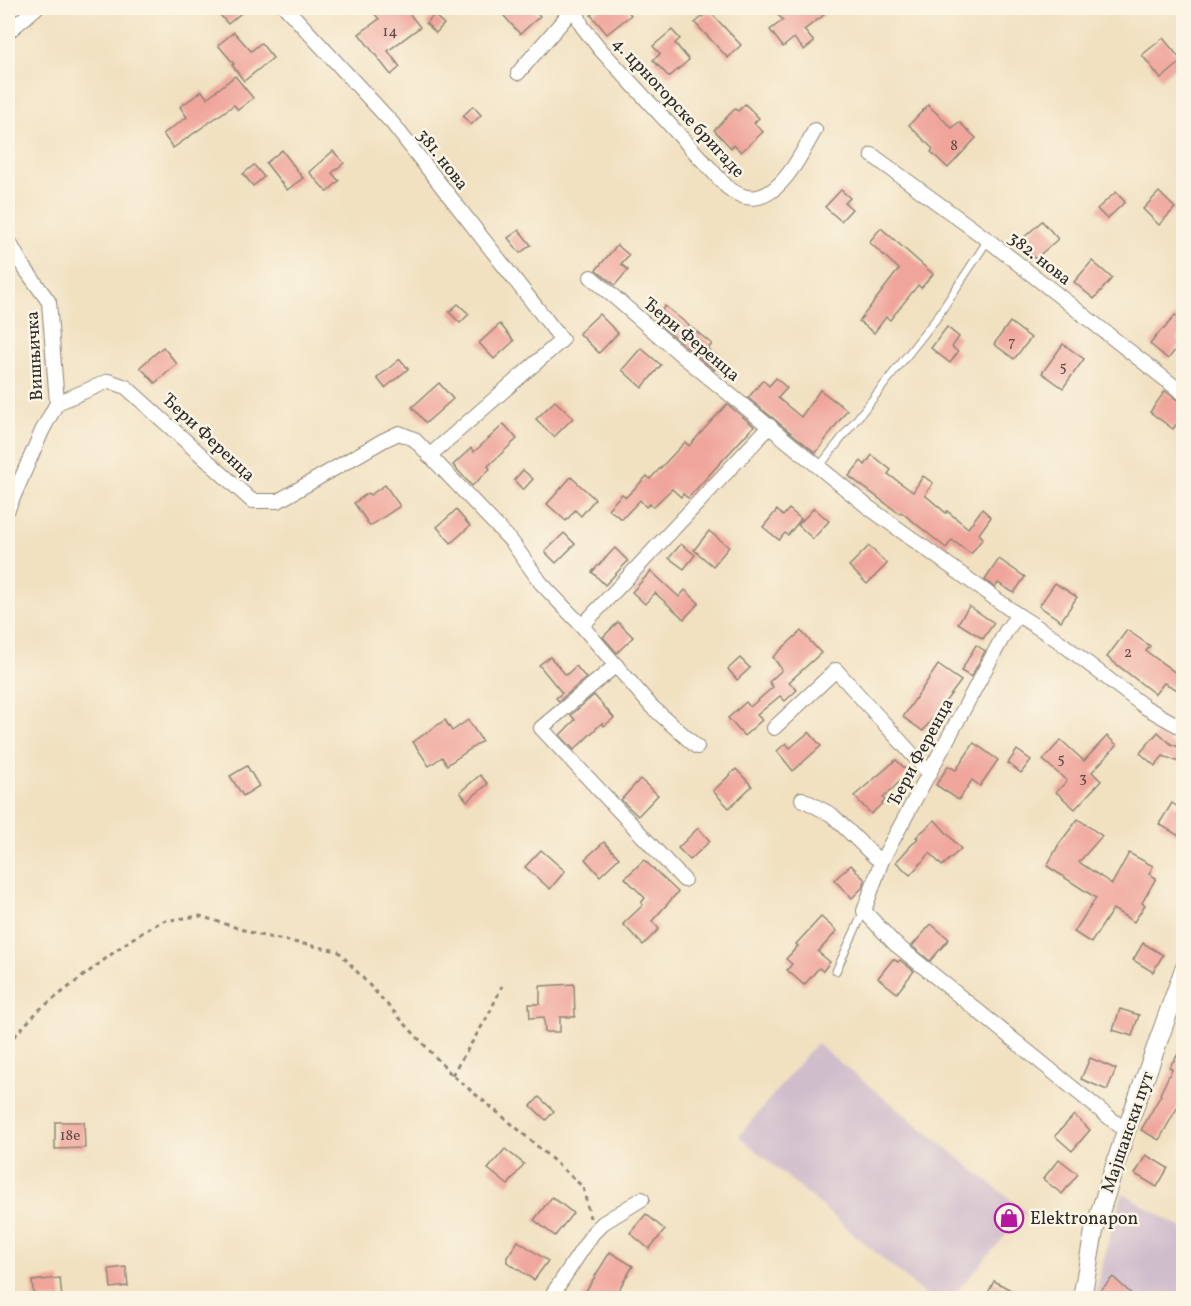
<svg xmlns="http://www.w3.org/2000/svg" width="1191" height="1306" font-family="Vollkorn,serif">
<rect width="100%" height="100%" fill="#fcf5e5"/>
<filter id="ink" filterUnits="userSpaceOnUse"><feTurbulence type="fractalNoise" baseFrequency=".0167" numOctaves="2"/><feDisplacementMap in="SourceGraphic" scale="12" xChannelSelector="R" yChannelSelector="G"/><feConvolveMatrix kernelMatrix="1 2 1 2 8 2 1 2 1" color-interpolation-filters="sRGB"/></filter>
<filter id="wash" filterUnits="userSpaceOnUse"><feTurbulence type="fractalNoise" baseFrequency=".008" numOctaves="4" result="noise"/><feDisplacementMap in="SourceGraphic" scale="24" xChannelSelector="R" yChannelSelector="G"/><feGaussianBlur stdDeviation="1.35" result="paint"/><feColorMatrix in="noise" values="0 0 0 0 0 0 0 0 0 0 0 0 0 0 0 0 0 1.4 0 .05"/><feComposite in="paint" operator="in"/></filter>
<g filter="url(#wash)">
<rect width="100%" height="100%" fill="#f1e1c1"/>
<g fill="#d0bdcc">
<path d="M816,1043l210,169 -75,86h-22l-190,-162z"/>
<path d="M1123,1193l60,36v69h-79l-8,-6 12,-50z"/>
</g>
<g id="blocks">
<g fill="#f0a59b">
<path d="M214,8h33l-19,16z"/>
<path d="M370,8h35l15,19 -32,24 12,16 -9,8 -32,-41 20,-15z"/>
<path d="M497,8h35l8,8 -20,18z"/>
<path d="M600,8h25l6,7 -24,19 -16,-19z"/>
<path d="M771,8h48l5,7 -20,15 10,12 -10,8 -10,-12 -11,9 -13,-17 13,-10z"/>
<path d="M709,11l32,34 -13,13 -33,-35z"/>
<path d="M434,15l10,9 -8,9 -10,-10z"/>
<path d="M672,30l8,9 -5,4 14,17 -20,17 -16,-17 7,-6 -7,-8z"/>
<path d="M234,32l17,19 10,-8 12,15 -29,23 -12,-16 2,-1 -16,-19z"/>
<path d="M1163,38l19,23 -21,18 -19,-24z"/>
<path d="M235,76l18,22 -15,12 -4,-5 -61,43 -10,-14 24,-17 -7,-10 22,-16 5,7z"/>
<path d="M745,104l14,14 -5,5 9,9 -22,20 -7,-7 -3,3 -17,-18 21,-21 3,2z"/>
<path d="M928,105l24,23 7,-6 17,16 -28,30 -17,-16 2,-3 -24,-24z"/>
<path d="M473,106l8,9 -10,10 -8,-9z"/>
<path d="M282,150l21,28 -16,12 -21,-27z"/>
<path d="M333,151l11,12 -12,10 7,8 -12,11 -18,-20z"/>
<path d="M254,165l10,12 -11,9 -10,-12z"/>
<path d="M841,190l9,8 -5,5 7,6 -11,12 -16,-14z"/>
<path d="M1116,192l9,10 -18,17 -10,-10z"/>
<path d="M1159,192l16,16 -16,17 -16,-16z"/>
<path d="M1042,221l16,18 -23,20 -16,-17z"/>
<path d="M881,228l52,46 -12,14 -3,-3 -28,35 -4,-3 -12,16 -15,-12 40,-52 -30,-27z"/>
<path d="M519,230l12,15 -11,8 -12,-15z"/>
<path d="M617,245l12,10 -8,9 7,6 -13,15 -19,-15z"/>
<path d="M1092,261l20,17 -18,21 -20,-17z"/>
<path d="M458,304l11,10 -9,9 -11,-11z"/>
<path d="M665,306l47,38 -4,5 14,11 -8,10 -60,-50z"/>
<path d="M599,314l19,19 -19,20 -20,-20z"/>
<path d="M1175,315l9,7v8l-7,9 4,4 -13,16 -18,-15 13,-16 1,1z"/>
<path d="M1010,322l21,16 -17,21 -20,-15z"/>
<path d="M500,324l14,17 -20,18 -15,-16z"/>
<path d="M947,327l12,10 -7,10 6,5 -8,11 -19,-15z"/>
<path d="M1063,344l21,15 -21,29 -21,-15z"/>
<path d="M163,347l14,17 -22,19 -15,-16z"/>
<path d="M641,348l20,17 -19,23 -20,-18z"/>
<path d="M400,359l8,10 -23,19 -8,-10z"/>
<path d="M776,378l11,10 -9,10 23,19 19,-27 27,20 -31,43 -68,-55 15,-18 6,6z"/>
<path d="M439,383l14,16 -27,24 -14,-16z"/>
<path d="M1165,391l19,14v9l-11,15 -23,-17z"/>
<path d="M555,401l18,17 -19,19 -18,-18z"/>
<path d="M727,404l27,22 -66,72 -5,-4 -2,3 -9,-8 -19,18 -3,-3 -4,3 -6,-7 -18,19 -14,-10 14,-15 4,3 21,-21 3,3 35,-37 4,4z"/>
<path d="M504,424l13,15 -29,27 2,3 -18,17 -19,-21 18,-17 3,4z"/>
<path d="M872,455l19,15 -3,4 25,18 10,-16 10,7 -8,12 21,18 1,-2 21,17 14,-19 9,8 -12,17 4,4 -12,16 -19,-14 -6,8 -45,-36 -1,2 -51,-38 12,-15 4,4z"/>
<path d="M523,470l10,9 -10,11 -9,-10z"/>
<path d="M571,477l24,22 -14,17 -6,-6 -9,11 -19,-17z"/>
<path d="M385,485l15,21 -30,20 -16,-23 14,-10 2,2z"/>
<path d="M814,508l15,13 -16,18 -15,-14z"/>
<path d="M789,509l12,10 -13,16 -3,-2 -6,7 -16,-13 14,-17 6,6z"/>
<path d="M456,510l14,16 -19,17 -14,-16z"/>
<path d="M709,531l20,16 -16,19 -19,-16z"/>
<path d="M564,533l11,11 -19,19 -11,-11z"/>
<path d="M681,544l14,11 -11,14 -15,-11z"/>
<path d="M869,546l18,18 -20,20 -18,-18z"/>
<path d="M615,548l13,13 -23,24 -13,-13z"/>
<path d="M999,559l26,18 -11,16 -16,-10 -3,5 -10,-8z"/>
<path d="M651,571l28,26 6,-7 14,13 -15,16 -29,-26 -10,11 -13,-12z"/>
<path d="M1055,583l22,14 -16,24 -22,-15z"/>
<path d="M969,606l25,17 -11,16 -25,-16z"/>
<path d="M618,622l15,15 -16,16 -14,-16z"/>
<path d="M1127,630l23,16 -4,5 38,28v14l-20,-10 -9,11 -48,-37z"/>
<path d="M801,631l20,22 -32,29 8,8 -12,11 -5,-5 -23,19 5,5 -18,16 -16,-18 18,-16 4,5 23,-20 -4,-5 13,-12 -9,-13z"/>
<path d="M976,645l9,6 -14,26 -10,-6z"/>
<path d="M550,657l16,18 10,-9 10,12 -27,23 -3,-3 6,-5 -23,-28z"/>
<path d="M740,658l10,10 -13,12 -9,-11z"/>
<path d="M938,665l23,16 -38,50 -20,-14z"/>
<path d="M594,695l20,23 -10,8 -2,-3 -28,27 -14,-15 15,-15 -4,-5z"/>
<path d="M445,720l7,11 16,-11 14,21 -35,24 -5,-8 -13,9 -16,-24z"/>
<path d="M809,732l12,14 -28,25 -16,-20 9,-8 4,5z"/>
<path d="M1158,732l13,12 13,5v15l-21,-8 -8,10 -15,-13z"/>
<path d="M1107,736l10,9 -25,27 9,9 -26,28 -19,-17 11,-11 -24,-21 18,-20 23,21z"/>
<path d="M974,743l24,17 -18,26 -8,-6 -13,20 -23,-15 12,-19 8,4z"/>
<path d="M1017,750l14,10 -10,13 -13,-10z"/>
<path d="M896,760l13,12 -26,26 2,3 -14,13 -17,-18z"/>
<path d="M247,766l12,20 -16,10 -13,-20z"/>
<path d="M736,769l16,17 -23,22 -16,-17z"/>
<path d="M480,775l8,9 -21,17 -7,-9z"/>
<path d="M640,779l18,16 -20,21 -17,-16z"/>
<path d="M1172,803l12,8v28l-25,-15z"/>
<path d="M1078,819l24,17 -23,26 33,22 17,-31 24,13 -4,8 7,4 -14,25 3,2 -11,17 -21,-13 -22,34 -17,-11 22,-34 -49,-32 12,-22z"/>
<path d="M935,820l26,29 -19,17 -12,-13 -20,22 -14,-13 22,-24 -2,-1z"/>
<path d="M698,828l12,13 -20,19 -12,-12z"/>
<path d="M604,842l15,16 -19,18 -15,-17z"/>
<path d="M541,850l24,21 -15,18 -25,-22z"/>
<path d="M644,860l34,32 -26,29 7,8 -16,16 -20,-21 20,-19 -2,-2 4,-5 -20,-20z"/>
<path d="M851,865l14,15 -2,7 -11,11 -18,-18z"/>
<path d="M821,917l16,14 -19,21 12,10 -7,9 -4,-3 -15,17 -17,-15 5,-6 -6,-5 12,-13 -2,-2z"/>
<path d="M931,924l18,15 -19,22 -18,-15z"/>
<path d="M1143,943l20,12 -10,17 -20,-12z"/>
<path d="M893,959l5,3 2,-2 14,11 -17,22 -19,-15z"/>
<path d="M574,984l1,33h-15v15h-15l-1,-15 -14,1 -1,-14h11v-18z"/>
<path d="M1120,1009l19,6 -7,21 -19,-6z"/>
<path d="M1184,1042v63l-4,-2 -21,37 -18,-10 20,-35 -1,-1 12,-25 -3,-2 8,-11z"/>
<path d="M1090,1058l26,11 -9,21 -26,-11z"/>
<path d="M539,1097l15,14 -8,9 -15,-14z"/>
<path d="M1074,1115l16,15 -18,21 -17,-15z"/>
<path d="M55,1122h29l1,26 -30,1z"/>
<path d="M505,1149l19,15 -16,21 -20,-16z"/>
<path d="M1146,1155l22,13 -11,19 -22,-13z"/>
<path d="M1059,1159l19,15 -16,20 -19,-15z"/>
<path d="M552,1197l21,16 -18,23 -21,-16z"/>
<path d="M646,1214l19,16 -16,19 -19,-16z"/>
<path d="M518,1241l30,20 -14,19 -27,-18v-5z"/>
<path d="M610,1252l23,14 -20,33h-32z"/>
<path d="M126,1267l2,19 -17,2 -2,-19z"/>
<path d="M1113,1277l24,22h-30l-8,-7z"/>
<path d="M60,1278l2,21h-28l-2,-18z"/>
<path d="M994,1281l34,18h-43z"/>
</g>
</g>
</g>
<g filter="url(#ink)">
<use href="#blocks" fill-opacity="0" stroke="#8e8676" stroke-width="1.5"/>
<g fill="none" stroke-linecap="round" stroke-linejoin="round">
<g stroke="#8e8676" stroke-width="9">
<g id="lane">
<path d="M818,468l118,-149 52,-79"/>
<path d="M836,971l28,-60"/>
</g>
</g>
<g stroke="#8e8676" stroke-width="16">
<g id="street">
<path d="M286,8l107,116 169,216 -133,116"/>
<path d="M575,8l7,18 18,23 127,138c43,35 70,-26 88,-57"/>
<path d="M8,32l28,-24"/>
<path d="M518,73l56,-65"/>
<path d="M872,155l116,85 196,154"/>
<path d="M8,240l13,23 28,39 8,101 -15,28 -34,78"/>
<path d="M591,277l88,76 189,154 150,108 38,24 89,68 39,22"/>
<path d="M57,403l52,-22 17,6 126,114h26l106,-61 15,-7 15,6 98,103 29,41 41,43 69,80 46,41"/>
<path d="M1018,615l-12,16 -124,229 -18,51 30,32 232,188"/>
<path d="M582,626l188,-200"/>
<path d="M616,665l-75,63 143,152"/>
<path d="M774,728l62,-58 94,104"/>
<path d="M802,799l30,16 43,42 7,3"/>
<path d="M550,1298l43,-65 10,-10 39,-24"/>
</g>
</g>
<g stroke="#8e8676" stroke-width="20">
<path id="secondary" d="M1082,1298l12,-67 32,-100 58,-162"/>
</g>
<g stroke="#8e8676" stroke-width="3" stroke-dasharray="4.5 4.5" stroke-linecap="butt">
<path d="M8,1043l31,-33 91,-70 32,-19 38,-5 59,19 79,16 114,124 67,55 64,57 7,31"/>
<path d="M452,1075l36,-59 14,-30"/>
</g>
<use href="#lane" stroke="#fff" stroke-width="7"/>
<use href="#street" stroke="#fff" stroke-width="14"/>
<use href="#secondary" stroke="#fff" stroke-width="18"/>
</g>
</g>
<defs>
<g id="shop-ring" transform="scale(1.5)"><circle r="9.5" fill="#fcf5e5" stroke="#b5179e" stroke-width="1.5"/><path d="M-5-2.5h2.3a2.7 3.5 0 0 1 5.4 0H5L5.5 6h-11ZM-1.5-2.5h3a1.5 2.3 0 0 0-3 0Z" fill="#b5179e"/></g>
</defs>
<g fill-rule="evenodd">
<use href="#shop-ring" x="1009" y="1218"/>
</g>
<g text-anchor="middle" stroke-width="5" stroke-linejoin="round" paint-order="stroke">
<g font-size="15" fill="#5c4a47">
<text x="390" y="36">14</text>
<text x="954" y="150">8</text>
<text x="1012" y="346">7</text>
<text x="1063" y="371">5</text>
<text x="1128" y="657">2</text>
<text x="1061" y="763">5</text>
<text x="1083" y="782">3</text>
<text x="70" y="1140">18e</text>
</g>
<g font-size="18" fill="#2b2b2b" stroke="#fcf5e5">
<text transform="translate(679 107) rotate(47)" y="6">4. црногорске бригаде</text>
<text transform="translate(443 159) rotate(52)" y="6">381. нова</text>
<text transform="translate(1040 258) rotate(38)" y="6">382. нова</text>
<text transform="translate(692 339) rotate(40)" y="6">Ђери Ференца</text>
<text transform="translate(34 356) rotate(-93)" y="6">Вишњичка</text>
<text transform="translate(209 437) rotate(43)" y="6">Ђери Ференца</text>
<text transform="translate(920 752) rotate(-62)" y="6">Ђери Ференца</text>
<text transform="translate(1127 1132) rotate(-71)" y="6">Мајшански пут</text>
</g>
<g font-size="18" fill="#2b2b2b" stroke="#fcf5e5" text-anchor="start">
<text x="1030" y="1224">Elektronapon</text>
</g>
</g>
<rect width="1191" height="1306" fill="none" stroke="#fcf5e5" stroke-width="30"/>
</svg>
